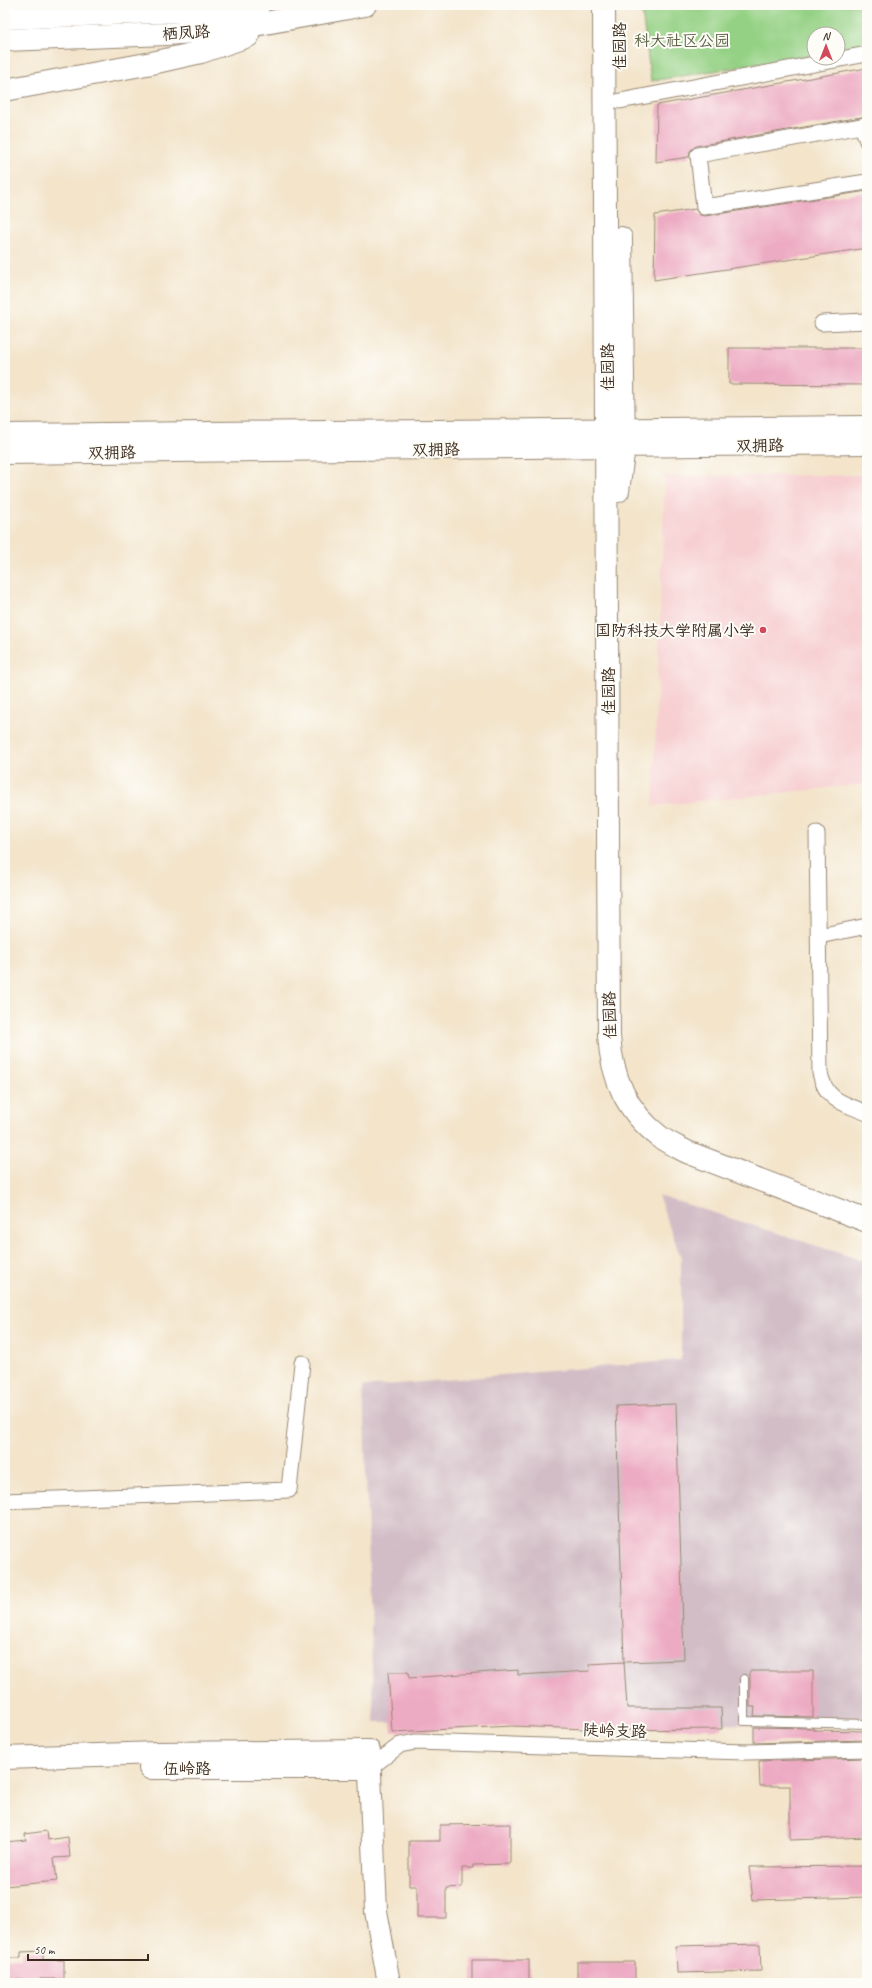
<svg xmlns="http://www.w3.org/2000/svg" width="872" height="1988" font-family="Caveat,'LXGW WenKai TC',sans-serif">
<rect width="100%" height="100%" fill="#fdfcf7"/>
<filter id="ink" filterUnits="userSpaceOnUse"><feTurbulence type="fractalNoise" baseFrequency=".025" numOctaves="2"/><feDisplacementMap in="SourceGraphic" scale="8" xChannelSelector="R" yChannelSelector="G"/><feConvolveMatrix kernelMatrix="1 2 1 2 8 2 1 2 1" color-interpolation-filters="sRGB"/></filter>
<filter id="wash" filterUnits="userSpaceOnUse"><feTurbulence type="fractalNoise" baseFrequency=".012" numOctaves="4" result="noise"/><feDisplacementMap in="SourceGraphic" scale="16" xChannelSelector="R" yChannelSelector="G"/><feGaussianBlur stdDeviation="0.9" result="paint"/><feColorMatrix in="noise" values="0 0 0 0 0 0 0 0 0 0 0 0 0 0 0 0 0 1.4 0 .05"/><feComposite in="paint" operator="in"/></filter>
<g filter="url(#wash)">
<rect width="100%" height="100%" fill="#f3e4ca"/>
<path fill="#f7cfd1" d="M867,475v309l-214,22 12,-330z"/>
<path fill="#d2bdc6" d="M658,1195l209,67v463l-493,-3 -11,-335 318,-27v-102z"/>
<path fill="#95d185" stroke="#687e52" d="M648,5h219v42l-29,5v-18h-24v21l-163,26 -9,-69z"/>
<g id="blocks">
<g fill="#edabc3">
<path d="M867,68v48l-171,30 -6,5 -1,6 -33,5 1,-57z"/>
<path d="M867,191v57l-213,32 1,-65 40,-6 5,6 5,1z"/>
<path d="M729,348h138v37l-138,-1z"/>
<path d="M676,1404l8,256 -60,2 -8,-256z"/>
<path d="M624,1662l3,46h94l1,21 -112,1 -98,-4 -120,6 -4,-60h20l1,6 109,-8v5l72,-4 -1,-7z"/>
<path d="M750,1671h63v46l-59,-1 1,-9h-5z"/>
<path d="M754,1727l59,1v2l54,1v9l-113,3z"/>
<path d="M867,1758v79l-77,3v-54h-30l-1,-25z"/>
<path d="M510,1824v40l-37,1v3h-11v19l-16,1v30h-29v-32h-8v-45h31v-16z"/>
<path d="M47,1831l1,9 20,-3 2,20 -16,1 3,23 -52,5v-44l21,-2 -1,-6z"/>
<path d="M867,1866v31l-114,3 -4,-33z"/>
<path d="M760,1944l1,27 -84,2 -1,-27z"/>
<path d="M43,1951v9h21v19h-24v4h-18v-3h-17v-22h16v-6z"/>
<rect x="472" y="1960" width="57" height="23"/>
<rect x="577" y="1962" width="58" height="21"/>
</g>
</g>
</g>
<g filter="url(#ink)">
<use href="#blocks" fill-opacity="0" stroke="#978774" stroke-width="1"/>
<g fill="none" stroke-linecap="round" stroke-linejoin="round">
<g stroke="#978774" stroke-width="10">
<path id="lane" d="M744,1679v42l123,3"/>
</g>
<g stroke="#978774" stroke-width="17">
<g id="street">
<path d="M620,101l247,-47"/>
<path d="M867,125l-169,30 6,52 163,-25"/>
<path d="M862,126l5,15"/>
<path d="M822,323l45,-2"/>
<path d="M817,833l3,240c6,28 23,30 47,40"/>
<path d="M819,936l48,-10"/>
<path d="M5,1501l284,-11 13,-127"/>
<path d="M370,1768l30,-23 15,-3 330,10 122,-3"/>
</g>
</g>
<g stroke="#978774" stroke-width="24">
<g id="secondary">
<path d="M604,5l5,1031c3,42 17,75 51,101 8,6 18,10 27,15l180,69"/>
<path d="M5,18l205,-8 49,-5"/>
<path d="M5,40l162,-6 65,-5 133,-24"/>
<path d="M5,90l147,-27 49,-11 47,-16"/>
<path d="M5,435l862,-8"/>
<path d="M5,453l862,-10"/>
<path d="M618,491l6,-44 -3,-209"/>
<path d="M5,1758l152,-5 212,-2 7,160 13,72"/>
<path d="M150,1768h220"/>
</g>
</g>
<use href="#lane" stroke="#fff" stroke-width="8"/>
<use href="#street" stroke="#fff" stroke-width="15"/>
<use href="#secondary" stroke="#fff" stroke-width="22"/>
</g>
</g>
<circle fill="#d1495b" stroke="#fdfcf7" stroke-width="1.5" cx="763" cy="630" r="4"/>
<g text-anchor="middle" stroke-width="4" stroke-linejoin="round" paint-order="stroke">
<g font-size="16" fill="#3b2a1e" stroke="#fdfcf7">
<text transform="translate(186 32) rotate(-4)" y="6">栖凤路</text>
<text transform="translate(619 46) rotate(-90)" y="6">佳园路</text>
<text transform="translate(607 367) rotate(-90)" y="6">佳园路</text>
<text transform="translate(760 445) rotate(-1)" y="6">双拥路</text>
<text transform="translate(436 449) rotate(-1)" y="6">双拥路</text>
<text transform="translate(112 452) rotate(-1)" y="6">双拥路</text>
<text transform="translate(608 691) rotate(-90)" y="6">佳园路</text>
<text transform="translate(609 1015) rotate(-91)" y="6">佳园路</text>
<text transform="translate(615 1730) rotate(2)" y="6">陡岭支路</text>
<text x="187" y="1774">伍岭路</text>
</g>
<g font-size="16" fill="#565c3d" stroke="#fdfcf7">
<text x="682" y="46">科大社区公园</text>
</g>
<g font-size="16" fill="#3b2a1e" stroke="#fdfcf7" text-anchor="end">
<text x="755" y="636">国防科技大学附属小学</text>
</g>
</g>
<rect width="872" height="1988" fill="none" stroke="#fdfcf7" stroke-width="20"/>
<g transform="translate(826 46)"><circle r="19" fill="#fdfcf7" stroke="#afa8a0"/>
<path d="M0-3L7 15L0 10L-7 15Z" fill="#d1495b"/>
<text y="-6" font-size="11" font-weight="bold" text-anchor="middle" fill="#3b2a1e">N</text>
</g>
<path d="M28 1954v6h120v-6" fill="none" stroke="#3b2a1e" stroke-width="2"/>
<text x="34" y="1954" font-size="12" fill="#3b2a1e" stroke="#fdfcf7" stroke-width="3" paint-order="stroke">50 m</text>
</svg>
